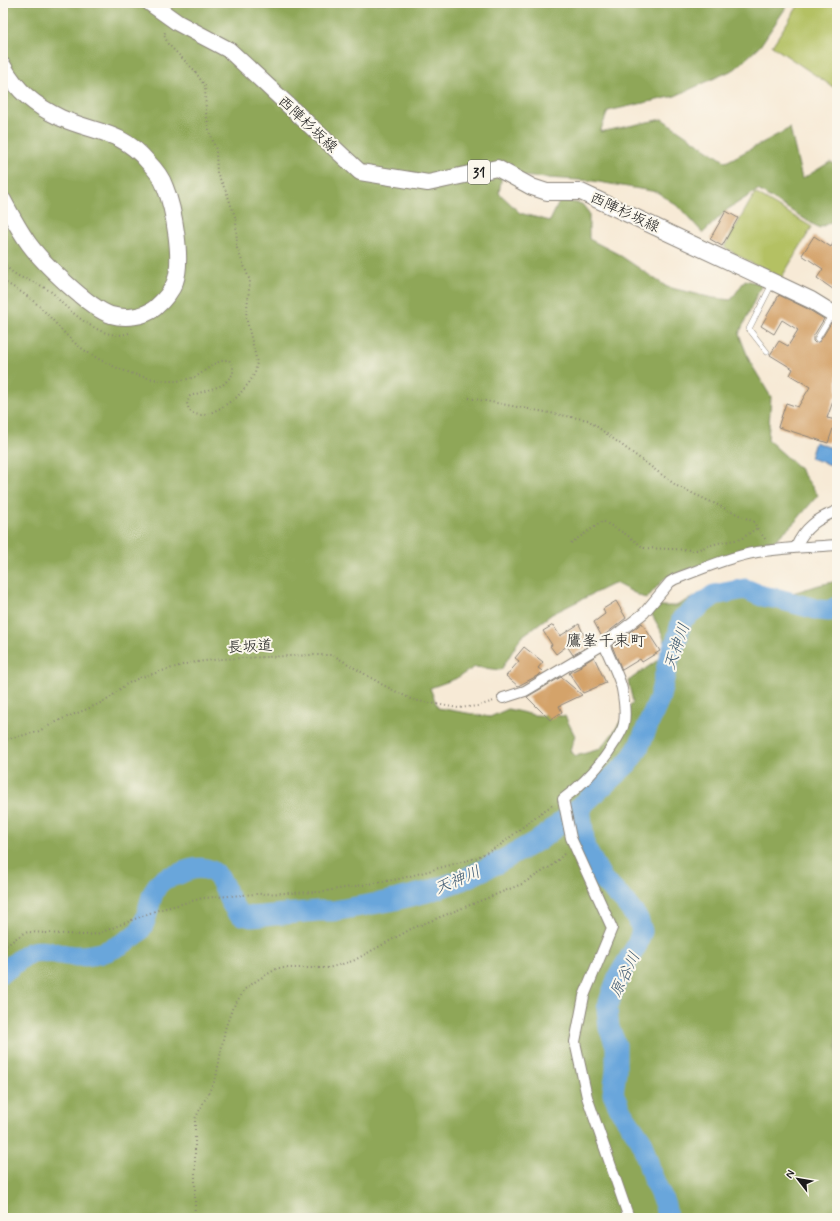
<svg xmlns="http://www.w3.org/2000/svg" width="840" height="1221" font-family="Mynerve,'Klee One',sans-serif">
<rect width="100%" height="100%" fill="#fbf7ec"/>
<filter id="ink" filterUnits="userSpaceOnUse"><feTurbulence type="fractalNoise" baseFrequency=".025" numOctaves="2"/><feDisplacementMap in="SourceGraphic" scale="8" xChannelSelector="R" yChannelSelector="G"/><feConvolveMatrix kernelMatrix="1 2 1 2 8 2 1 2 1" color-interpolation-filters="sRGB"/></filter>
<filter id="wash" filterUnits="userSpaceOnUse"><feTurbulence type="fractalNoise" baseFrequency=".012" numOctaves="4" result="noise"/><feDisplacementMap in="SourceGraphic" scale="16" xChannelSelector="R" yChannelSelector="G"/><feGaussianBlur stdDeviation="0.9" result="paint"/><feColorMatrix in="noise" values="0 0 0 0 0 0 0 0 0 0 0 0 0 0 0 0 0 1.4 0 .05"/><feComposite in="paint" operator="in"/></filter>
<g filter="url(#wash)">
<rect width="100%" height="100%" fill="#f7ead6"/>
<g fill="#b4c163" stroke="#686e40">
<path d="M800,3h37v77l-4,7 -61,-41z"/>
<path d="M755,193l57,34 -32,53 -56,-33z"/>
</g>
<path fill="#8fa759" stroke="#56623a" d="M3,3h786l-29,43 -25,23 -60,27 -67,15 -8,21 62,-13 64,43 64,-34 12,51 28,-17 7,3v54l-18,9 -61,-38 -30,19 -25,24 -24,-26 -22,-15 -64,-11 -91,-6 -3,18 21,20 30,8 10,-21 22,4 7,9v26l29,15 49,33 46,11 18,2 14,-20 17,4 -23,50 11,28 21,35 -3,43 30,27 20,28 -23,27 -22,20 -30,7 -78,29 -19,21 -31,-16 -63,31 -31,23 -20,33 -26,-3 -20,12 -25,9 8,20 52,9 18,-8 26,6 31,1 10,20 -5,15 6,5 24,-7 13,-16 20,-31 -5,-21 41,-29 -9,-23 -9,-16 7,-7h18l22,-11 37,-12 54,11 30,-9 18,-4v637h-834z"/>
<path fill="#69a6db" stroke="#42617c" d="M815,442l22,8v17l-27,-9z"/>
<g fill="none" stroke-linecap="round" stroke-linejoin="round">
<g stroke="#69a6db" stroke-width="21">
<path d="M580,807l5,41 18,32 21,21 14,18 4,12 -5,14 -19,32 -6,16 -5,16 2,19 7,17v26l-3,22 8,18 20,29 12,38 12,27 2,13"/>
<path d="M3,972c10,-6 19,-17 30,-20 12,-3 22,2 33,3 25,4 48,-4 68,-19 18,-12 11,-43 29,-56 4,-3 11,-4 16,-6 8,-4 18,-7 27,-5 22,5 19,37 36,46 3,1 7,1 9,2l67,-6h15l57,-10 37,-9 35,-12 34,-16 46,-26 38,-31 48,-44 10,-15 21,-48 10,-42 8,-19 5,-20 32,-24 31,-6 17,7 17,3 40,11 10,1 8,-4"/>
</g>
</g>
<g id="blocks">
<g fill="#d4a36b">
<path d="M726,211l12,7 -16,28 -12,-7z"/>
<path d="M814,236l17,11 6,-11v56l-20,-14 6,-9 -21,-14z"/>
<path d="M779,295l27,13 18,11 -11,18v4l2,2 5,-2 11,-18 6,3v71l-2,-1 -8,22 9,2 -8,23 -50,-16 8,-24 12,4 12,-20 -20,-12 3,-6 -23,-14 9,-14 9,5 10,-16 -16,-10 -8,14 -13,-8z"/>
<path d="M616,601l10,17 -24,19 -8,-15 11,-8 -2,-5z"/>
<path d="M642,623l18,28 -18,11 -2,-3 -18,11 -10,-24z"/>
<path d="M579,624l10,22 -16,9 -6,-9 -11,8 -6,-8 2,-1 -9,-14 10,-6 7,11z"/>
<path d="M524,647l19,15 -5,6 4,3 -5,5 -19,10 -12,-10 13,-15 -4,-3z"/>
<path d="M594,657l12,26 -23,10 -14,-20 12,-6 -1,-1z"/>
<path d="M561,677l21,18 -23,11 3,6 -12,8 -23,-23z"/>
</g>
</g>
</g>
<g filter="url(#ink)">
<use href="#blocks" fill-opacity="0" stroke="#8a8379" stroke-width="1"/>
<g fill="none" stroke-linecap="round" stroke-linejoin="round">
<g stroke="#8a8379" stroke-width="6">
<g id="lane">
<path d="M817,339l15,-25"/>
<path d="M767,352l-18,-23 23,-45"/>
</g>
</g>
<g stroke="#8a8379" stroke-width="12">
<g id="street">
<path d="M796,547c8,-19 22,-29 41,-36"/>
<path d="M604,644c5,13 15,32 18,45 2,11 4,23 2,34 -1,7 -6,14 -9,19 -14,23 -30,41 -52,57l8,39 41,90 -28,68 -9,46 12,55 42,121"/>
<path d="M503,698l22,-7 79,-47 40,-31 26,-31 5,-3c27,-10 54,-22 82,-27 27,-4 53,-5 80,-7"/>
</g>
</g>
<g stroke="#8a8379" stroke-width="18">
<g id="primary">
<path d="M150,3l28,20 51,27 131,122 68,11 69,-15 35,19 15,5h34l192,90 38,18 26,16"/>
<path d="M3,66c14,25 32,40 58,52 34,15 60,12 87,44 7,7 14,16 17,25 9,22 18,73 10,95 -4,11 -12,19 -20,26 -11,9 -30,11 -44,7 -22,-7 -68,-52 -82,-71 -10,-14 -18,-29 -26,-44"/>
</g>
</g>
<g stroke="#8a8379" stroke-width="2" stroke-dasharray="1 3" stroke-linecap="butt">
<path d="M3,263c3,3 7,8 11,10 6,5 13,6 19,9 6,2 12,6 17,9 5,3 9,10 15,15 16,14 41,35 64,27l1,-2"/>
<path d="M3,281c12,7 24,14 35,24 13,12 24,27 38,39 25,20 66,37 98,37 6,0 15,-2 21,-4 12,-6 19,-17 34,-17l4,7v7l-10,11 -33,11 -3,7 2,7 5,4 6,1h6l15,-7 16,-11 12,-14 6,-10 2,-11 -11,-45 4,-36 -13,-33 -1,-29 -10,-28 -9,-18 -1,-23 -7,-20 -3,-17 -1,-27 -11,-16 -26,-26 -4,-9 2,-5"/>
<path d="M469,398l119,22 89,66 77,36 3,6 9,12"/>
<path d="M571,543l32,-22 24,14 17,13 52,2 22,-7 23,-4 16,-11"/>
<path d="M3,740l34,-8 25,-13 23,-9 22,-10 18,-15 14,-7 50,-15 32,-4 90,-4h22l50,30 30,15 45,8 20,-2 16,-5"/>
<path d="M3,948l19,-14 6,-2 56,3 13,-1 58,-23 48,-13 53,-4 64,-2 79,-13 77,-21 23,-12 40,-32 15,-10"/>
<path d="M194,1218l1,-12v-87l21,-41 9,-49 7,-20 13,-20 14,-10 19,-11h50l25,-7 60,-33 109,-44 31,-19 13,-13"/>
</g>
<use href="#lane" stroke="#fff" stroke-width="5"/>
<use href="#street" stroke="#fff" stroke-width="10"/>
<use href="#primary" stroke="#fff" stroke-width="16"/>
</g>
</g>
<g text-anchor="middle" stroke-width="4" stroke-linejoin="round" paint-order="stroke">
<rect fill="#fbf7ec" stroke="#5f5e5a" stroke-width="1" x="468" y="160" width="22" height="24" rx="3"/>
<g font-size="14" font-weight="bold" fill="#1c1c1c">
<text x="479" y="177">31</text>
</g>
<g font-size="15" fill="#1c1c1c" stroke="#fbf7ec">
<text transform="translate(308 124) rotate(43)" y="5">西陣杉坂線</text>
<text transform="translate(625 212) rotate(25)" y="5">西陣杉坂線</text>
<text transform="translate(250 646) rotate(-3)" y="5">長坂道</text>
</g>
<g font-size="16" fill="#1c1c1c" stroke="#fbf7ec">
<text x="606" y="646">鷹峯千束町</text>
</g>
<g font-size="16" font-style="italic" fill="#3f5a72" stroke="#fbf7ec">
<text transform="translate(676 646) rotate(-71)" y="6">天神川</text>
<text transform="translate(457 879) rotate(-23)" y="6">天神川</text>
<text transform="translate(624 974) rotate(-64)" y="6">原谷川</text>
</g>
</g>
<rect width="840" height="1221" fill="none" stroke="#fbf7ec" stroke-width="16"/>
<g transform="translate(798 1179) rotate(301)" stroke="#fbf7ec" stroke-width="3" paint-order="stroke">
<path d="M0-3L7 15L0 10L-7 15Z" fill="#1c1c1c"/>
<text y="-6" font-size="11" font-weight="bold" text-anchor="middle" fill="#1c1c1c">N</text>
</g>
</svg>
